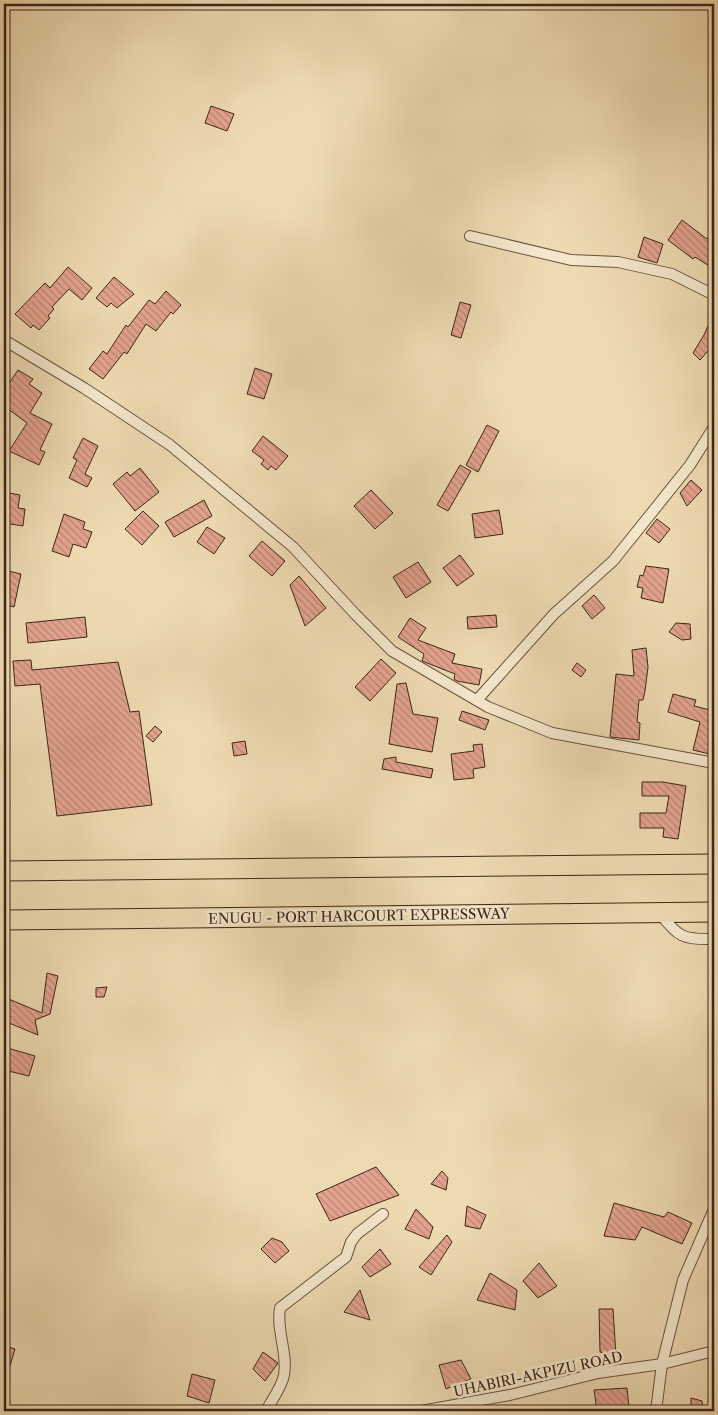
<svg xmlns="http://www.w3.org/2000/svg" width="718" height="1415" font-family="'Libre Caslon Text',serif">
<defs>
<pattern id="building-back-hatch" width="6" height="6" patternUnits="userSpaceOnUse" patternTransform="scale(1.25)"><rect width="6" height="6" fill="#e4a38e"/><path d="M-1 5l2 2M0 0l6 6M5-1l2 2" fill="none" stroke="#ba8573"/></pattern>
</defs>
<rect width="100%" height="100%" fill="#eedab1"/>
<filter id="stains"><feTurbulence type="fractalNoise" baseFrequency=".004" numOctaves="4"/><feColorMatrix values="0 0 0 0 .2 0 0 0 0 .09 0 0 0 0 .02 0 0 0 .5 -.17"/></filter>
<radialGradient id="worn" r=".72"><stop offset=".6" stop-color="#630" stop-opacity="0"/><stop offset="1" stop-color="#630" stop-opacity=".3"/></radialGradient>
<g fill="url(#building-back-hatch)" stroke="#3c261a">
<path d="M211,106l23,8 -7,17 -22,-8z"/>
<path d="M682,220l25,19 7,-11v41l-19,-12 -2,2 -25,-19z"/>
<path d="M644,237l19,7 -6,19 -19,-6z"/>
<path d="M68,267l24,21 -10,12 -13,-11 -17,18 2,2 -6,7 2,2 -11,12 -6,-5 -2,3 -16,-14 30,-31 5,5z"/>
<path d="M114,277l20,17 -17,14 -6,-5 -4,4 -11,-9z"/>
<path d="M166,291l15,14 -8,9 -2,-2 -15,19 -10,-7 -19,30 -3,-2 -21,27 -14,-10 14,-18 4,3 19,-29 2,2 21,-27 6,4z"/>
<path d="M460,302l11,3 -10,33 -10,-3z"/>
<path d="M714,312v32l-14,16 -7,-7 11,-18z"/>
<path d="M255,368l17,6 -8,25 -17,-5z"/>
<path d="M18,370l15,9 -4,5 13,9 -12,20 22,11 -12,26 5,2 -6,13 -30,-14 18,-28 -23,-17 5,-8 -5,-3v-4z"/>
<path d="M487,425l12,6 -21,41 -12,-7z"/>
<path d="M263,436l25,20 -12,14 -5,-4 -3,4 -7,-6 3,-4 -12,-9z"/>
<path d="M83,438l15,8 -13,28 7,4 -5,9 -18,-9 8,-18 -4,-2z"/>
<path d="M460,465l11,6 -23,40 -11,-6z"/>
<path d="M140,468l19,24 -24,19 -22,-27 14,-12 3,4z"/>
<path d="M691,480l11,10 -15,16 -7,-13z"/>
<path d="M371,490l22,23 -18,16 -21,-23z"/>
<path d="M4,492l16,3 -2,13 7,1 -2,17 -19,-3z"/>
<path d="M204,500l8,16 -38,21 -9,-15z"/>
<path d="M499,510l4,24 -28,4 -3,-24z"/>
<path d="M143,511l16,15 -17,19 -17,-16z"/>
<path d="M64,514l21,8 -2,7 9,3 -6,16 -13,-4 -4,13 -17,-6z"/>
<path d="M657,519l13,10 -11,14 -13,-10z"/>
<path d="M207,527l18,11 -11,16 -17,-12z"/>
<path d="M262,541l23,20 -13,15 -23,-20z"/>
<path d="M460,555l14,19 -17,12 -14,-18z"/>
<path d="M418,562l13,20 -25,16 -13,-21z"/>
<path d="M646,566l23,3 -6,34 -22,-5 2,-10 -6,-1 3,-12 3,1z"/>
<path d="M4,570l17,4 -7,33 -10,-3z"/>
<path d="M299,576l27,32 -21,18 -15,-41z"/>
<path d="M594,595l11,13 -13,11 -10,-13z"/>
<path d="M496,615l1,12 -29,2 -1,-12z"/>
<path d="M85,617l2,20 -59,6 -2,-20z"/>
<path d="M410,618l16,10 -8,12 37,14 -3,9 30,6 -3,16 -22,-4 -3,-2 1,-5 -33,-13 2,-7 -26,-17z"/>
<path d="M676,623l14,1 1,15 -9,1 -13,-8z"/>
<path d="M646,648l2,19 -3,24 -2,9h-4l-2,22 3,1 -1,17 -29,-3 6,-63 18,2 -2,-26z"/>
<path d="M381,659l15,14 -26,28 -15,-14z"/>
<path d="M31,660l1,10 86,-8 12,50 9,-1 13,94 -95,11 -17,-132 -25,2 -2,-25z"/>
<path d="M577,663l9,7 -5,7 -9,-7z"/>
<path d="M406,683l7,31 25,4 -6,34 -43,-8 8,-60z"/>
<path d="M673,694l23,6 -2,6 20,5v44l-21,-5 7,-28 -32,-10z"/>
<path d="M462,711l27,9 -4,10 -26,-10z"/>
<path d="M155,726l7,6 -9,10 -7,-6z"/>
<path d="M245,741l2,13 -13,2 -2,-13z"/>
<path d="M482,744l3,23 -12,2 1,9 -20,2 -3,-26 23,-3 -1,-6z"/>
<path d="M396,757v5l37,7 -2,9 -49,-9 2,-10z"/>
<path d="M642,782h21l23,4 -8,53 -15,-2 1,-9h-24v-15h26l3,-17h-27z"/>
<path d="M47,973l11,3 -8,38 -15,6 3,15 -34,-14v-24l38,16z"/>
<path d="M107,987l-3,10h-8v-9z"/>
<path d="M4,1047l31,9 -6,20 -25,-6z"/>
<path d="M376,1167l23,28 -69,26 -14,-27z"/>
<path d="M442,1171l6,7 -2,12 -15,-6z"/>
<path d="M614,1203l50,14 4,-5 24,11 -10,21 -40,-17 -7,13 -31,-4z"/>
<path d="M467,1206l19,9 -6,14 -15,-3z"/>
<path d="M416,1209l17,18 -4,12 -24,-10z"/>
<path d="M447,1235l5,7 -21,33 -12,-8z"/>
<path d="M272,1238l10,4 7,9 -14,12 -14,-14z"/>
<path d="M380,1249l11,15 -21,13 -8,-10z"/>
<path d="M539,1263l18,23 -19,12 -15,-17z"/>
<path d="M490,1273l27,17 -2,20 -38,-10z"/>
<path d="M360,1290l10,30 -26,-8z"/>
<path d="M599,1309h14l3,47 -16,-4z"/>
<path d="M4,1346l11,3 -9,30h-2z"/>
<path d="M263,1352l15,11 -13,18 -12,-12z"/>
<path d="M461,1360l10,19 -25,10 -7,-24z"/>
<path d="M192,1374l23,6 -6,23 -22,-7z"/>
<path d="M627,1388l2,20 -32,3 -3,-21z"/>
<path d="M691,1398l11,3 1,10h-12z"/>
</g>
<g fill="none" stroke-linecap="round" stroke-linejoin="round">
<g stroke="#685340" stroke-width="12">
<g id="street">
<path d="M470,236l101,24 47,2 54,12 42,21"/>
<path d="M4,340l80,48 86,57 123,102 63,68 36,36 96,56 64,26 162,30"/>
<path d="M477,700l77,-86 59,-53 77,-96 24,-38"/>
<path d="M660,913c17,24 24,27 54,26"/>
<path d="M266,1411c5,-10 16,-24 18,-36 4,-22 -8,-45 -4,-67l66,-51 5,-15 6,-8 26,-20"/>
<path d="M421,1411l89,-16 88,-22 64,-9 52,-13"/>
<path d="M656,1411l6,-47 21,-84 31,-71"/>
</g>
</g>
<g stroke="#3c261a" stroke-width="21">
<g id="highway">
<path d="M4,871l710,-7"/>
<path d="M4,920l710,-8"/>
</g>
</g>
<use href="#street" stroke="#f4e7cc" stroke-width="10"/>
<use href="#highway" stroke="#eedab1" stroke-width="19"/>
</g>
<g text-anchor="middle" stroke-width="5" stroke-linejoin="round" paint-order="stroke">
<g font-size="14" fill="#3c261a" stroke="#f4e7cc">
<text transform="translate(359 916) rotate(-1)" y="5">ENUGU - PORT HARCOURT EXPRESSWAY</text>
<text transform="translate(538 1374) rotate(-12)" y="5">UHABIRI-AKPIZU ROAD</text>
</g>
</g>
<rect width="718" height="1415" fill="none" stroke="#eedab1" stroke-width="20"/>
<rect x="5" y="5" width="708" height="1405" fill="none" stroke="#3c261a" stroke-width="2.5"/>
<rect x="10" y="10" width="698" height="1395" fill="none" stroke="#3c261a"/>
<rect width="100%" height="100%" filter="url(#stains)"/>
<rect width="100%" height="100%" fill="url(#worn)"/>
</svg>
